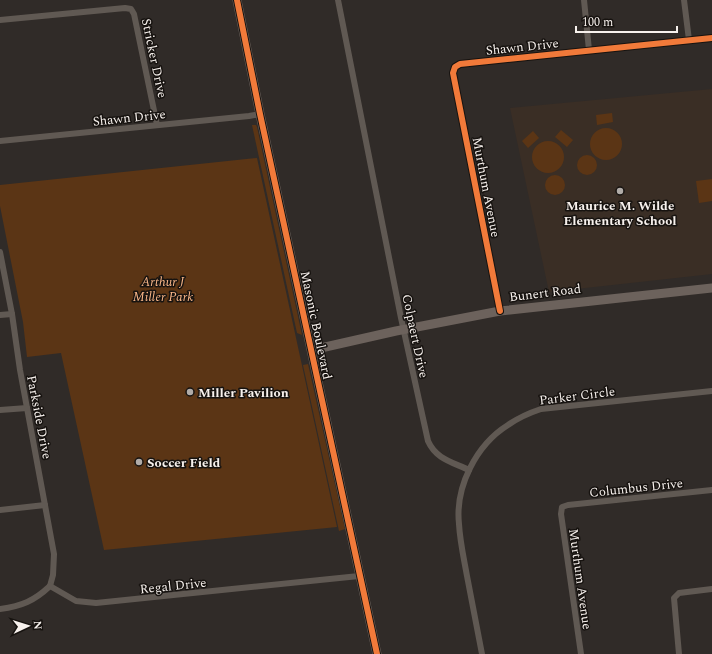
<svg xmlns="http://www.w3.org/2000/svg" width="712" height="654" font-family="Spectral,serif">
<rect width="100%" height="100%" fill="#302b28"/>
<path fill="#3a2e25" d="M712,89v185l-163,18 -39,-184z"/>
<g fill="#5b3515">
<path d="M612,113l1,9 -16,3 -1,-10z"/>
<path d="M252,125h4l1,2 45,208 -5,-2z"/>
<circle cx="606" cy="144" r="16"/>
<path d="M561,130l12,10 -6,7 -12,-10z"/>
<path d="M533,131l6,7 -11,10 -6,-7z"/>
<circle cx="548" cy="157" r="16"/>
<circle cx="587" cy="165" r="10"/>
<path d="M257,158l80,369 -233,23 -43,-197 -34,4 -4,-35 -23,-116v-21z"/>
<circle cx="555" cy="185" r="10"/>
<path d="M712,179v22l-13,2 -3,-22z"/>
<path d="M308,364l37,165 -6,2 -36,-166z"/>
</g>
<g fill="none" stroke-linecap="round" stroke-linejoin="round">
<g stroke="#605953" stroke-width="6">
<path d="M338,0l63,318 27,123c8,18 24,21 41,29"/>
<path d="M584,0l5,50"/>
<path d="M684,0l5,40"/>
<path d="M0,20l125,-12 6,1 3,5 23,111"/>
<path d="M0,141l249,-25 11,-2"/>
<path d="M0,252l12,62 8,56 34,184 -1,21 -3,11"/>
<path d="M500,311l-47,-238 2,-6 5,-3 252,-26"/>
<path d="M0,315l12,-1"/>
<path d="M0,410l27,-2"/>
<path d="M0,510l45,-5"/>
<path d="M50,586l26,15 20,2 263,-27"/>
<path d="M0,609c22,-3 34,-8 50,-23"/>
<path d="M482,654c-5,-26 -10,-52 -15,-78 -3,-17 -7,-34 -8,-52 -4,-37 17,-79 49,-99 10,-7 21,-12 33,-16l171,-18"/>
<path d="M581,654l-20,-140 1,-7 6,-2 144,-15"/>
<path d="M679,654l-5,-56 5,-5 33,-4"/>
</g>
<g stroke="#6c625c" stroke-width="9">
<path d="M237,0l23,114 117,540"/>
<path d="M312,350l84,-19 104,-20 212,-23"/>
</g>
<g stroke="#171310" stroke-width="8">
<g id="cycleway">
<path d="M237,0l23,114 117,540"/>
<path d="M500,311l-47,-238 2,-6 5,-3 252,-26"/>
</g>
</g>
<use href="#cycleway" stroke="#f17a3a" stroke-width="6"/>
</g>
<g fill="#b1aca8" stroke="#171310" stroke-width="1.5">
<circle cx="620" cy="191" r="4"/>
<circle cx="190" cy="392" r="4"/>
<circle cx="139" cy="462" r="4"/>
</g>
<g text-anchor="middle" stroke-width="3" stroke-linejoin="round" paint-order="stroke">
<g font-size="13" fill="#f7f1ed" stroke="#171310">
<text transform="translate(522 46) rotate(-6)" y="5">Shawn Drive</text>
<text transform="translate(155 58) rotate(78)" y="5">Stricker Drive</text>
<text transform="translate(129 117) rotate(-6)" y="5">Shawn Drive</text>
<text transform="translate(487 187) rotate(79)" y="5">Murthum Avenue</text>
<text transform="translate(545 292) rotate(-7)" y="5">Bunert Road</text>
<text transform="translate(317 325) rotate(78)" y="5">Masonic Boulevard</text>
<text transform="translate(416 336) rotate(78)" y="5">Colpaert Drive</text>
<text transform="translate(577 395) rotate(-7)" y="5">Parker Circle</text>
<text transform="translate(40 417) rotate(79)" y="5">Parkside Drive</text>
<text transform="translate(636 487) rotate(-6)" y="5">Columbus Drive</text>
<text transform="translate(581 579) rotate(82)" y="5">Murthum Avenue</text>
<text transform="translate(173 585) rotate(-6)" y="5">Regal Drive</text>
</g>
<g font-size="13" font-weight="bold" fill="#f7f1ed" stroke="#171310" text-anchor="start">
<text x="620" y="210" text-anchor="middle">Maurice M. Wilde<tspan x="620" dy="15">Elementary School</tspan></text>
<text x="198" y="397">Miller Pavilion</text>
<text x="147" y="467">Soccer Field</text>
</g>
<g font-size="13" font-style="italic" fill="#f9b688" stroke="#171310">
<text x="163" y="286">Arthur J<tspan x="163" dy="15">Miller Park</tspan></text>
</g>
</g>
<g transform="translate(28 626) rotate(86)" stroke="#171310" stroke-width="3" paint-order="stroke">
<path d="M0-3L7 15L0 10L-7 15Z" fill="#f7f1ed"/>
<text y="-6" font-size="11" font-weight="bold" text-anchor="middle" fill="#f7f1ed">N</text>
</g>
<path d="M576 26v6h101v-6" fill="none" stroke="#f7f1ed" stroke-width="2"/>
<text x="582" y="26" font-size="12" fill="#f7f1ed" stroke="#171310" stroke-width="3" paint-order="stroke">100 m</text>
</svg>
